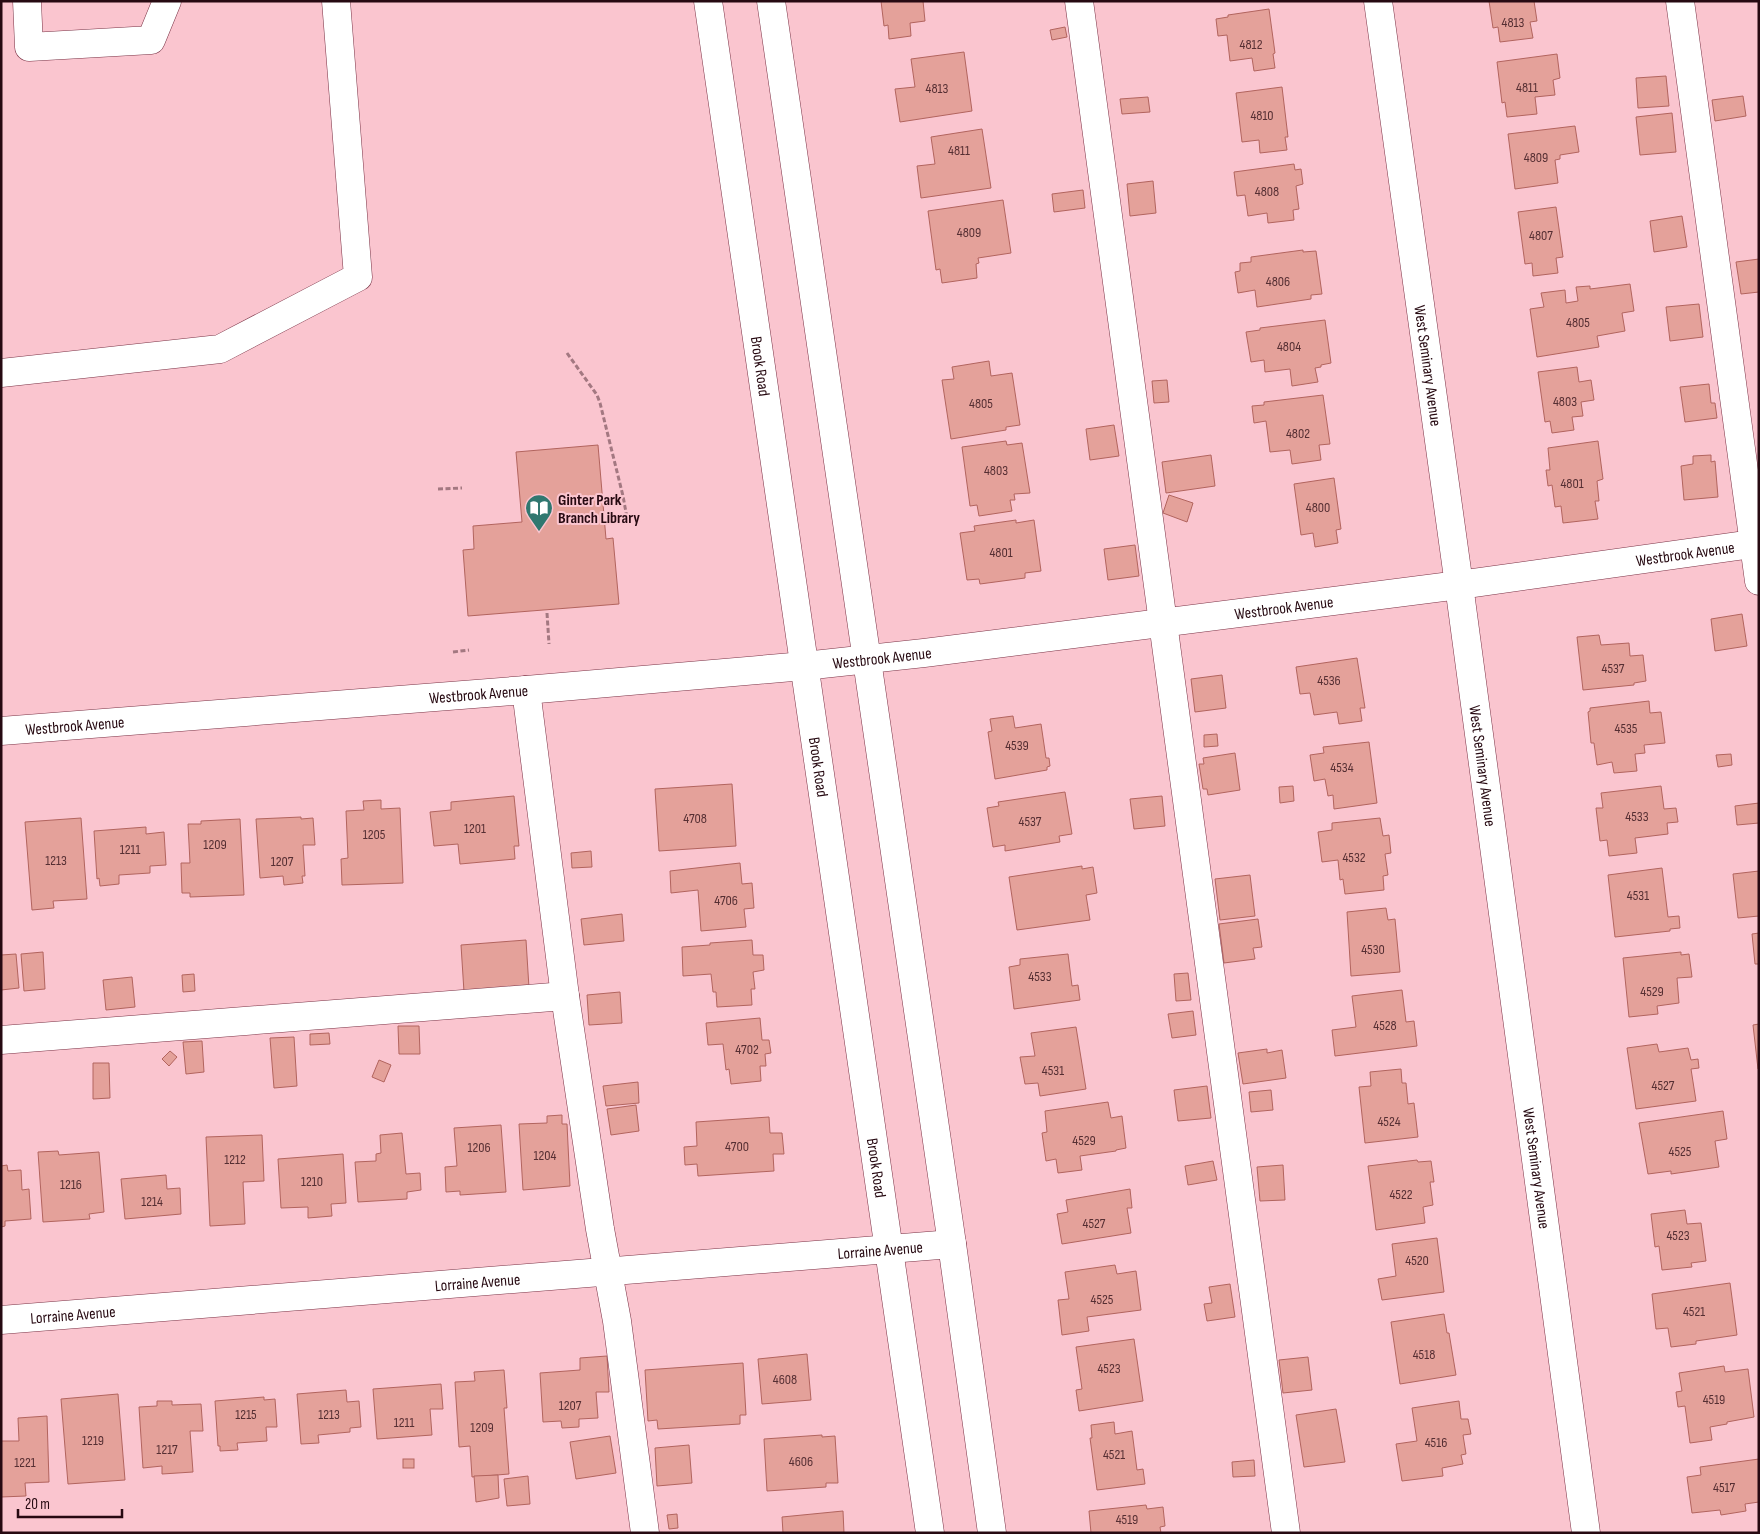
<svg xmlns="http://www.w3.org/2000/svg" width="1760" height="1534" font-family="'Sofia Sans Condensed',sans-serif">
<rect width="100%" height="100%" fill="#fac5cf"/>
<g fill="#e4a19a" stroke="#b2645e">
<path d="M881,1h42l2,20 -15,2 1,13 -22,3 -1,-14 -4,1z"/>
<path d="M1489,1h45l3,20 -7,1 3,16 -33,4 -2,-15 -5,1z"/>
<path d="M1269,9l6,44 -2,1 2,14 -21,3 -2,-13 -22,3 -3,-26 -9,1 -2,-17 12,-2v-2z"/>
<path d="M1065,27l2,10 -15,3 -2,-10z"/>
<path d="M964,52l8,59 -72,11 -5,-33 20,-2 -4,-28z"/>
<path d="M1557,54l3,24 -7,2 2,15 -20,2 2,17 -30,3 -2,-15 -3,1 -5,-41z"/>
<path d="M1666,76l3,30 -31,2 -2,-30z"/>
<path d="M1282,87l6,50h-3l2,13 -27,3 -1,-13 -17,2 -6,-49z"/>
<path d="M1743,96l3,20 -31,5 -3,-21z"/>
<path d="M1148,97l2,15 -28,2 -2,-15z"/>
<path d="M1672,113l4,39 -36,3 -4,-38z"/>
<path d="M1575,126l4,26 -19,3v4l-5,1 3,23 -43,6 -7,-55z"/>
<path d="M982,129l9,59 -70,10 -4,-32 18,-2 -4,-27z"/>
<path d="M1294,164l1,6 6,-1 2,15 -7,2 3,23 -6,1 1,10 -26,3 -1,-10 -19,3 -3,-21 -8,1 -3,-24z"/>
<path d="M1153,181l3,32 -26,3 -3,-32z"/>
<path d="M1083,190l2,18 -31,4 -2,-18z"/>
<path d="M1003,200l8,53 -33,5 1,5 -3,1 1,14 -35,5 -2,-14 -4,1 -8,-59z"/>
<path d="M1556,207l7,50 -7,1 2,15 -25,3 -1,-13 -7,1 -7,-52z"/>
<path d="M1682,216l5,31 -33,5 -4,-31z"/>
<path d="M1303,250v2l13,-1 6,43 -11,1v4l-54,8 -2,-17 -17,3 -3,-21 5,-1v-8l11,-1v-5z"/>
<path d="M1759,259v33l-18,2 -5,-32z"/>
<path d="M1630,284l4,27 -12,2 3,18 -28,5 2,11 -62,10 -7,-48 14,-2 -3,-14 24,-3 1,13 12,-2 -2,-14 14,-1v3z"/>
<path d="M1699,304l4,33 -33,4 -4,-34z"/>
<path d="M1325,320l6,43 -10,2v2l-6,1 3,14 -26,4 -2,-17 -25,3 -1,-12 -13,2 -5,-30 14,-2v-2z"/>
<path d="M989,361l2,15 21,-3 8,52 -14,2v3l-55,9 -9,-59 12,-1 -2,-12z"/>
<path d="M1577,367l2,15 12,-2 3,20 -13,2 2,14 -11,1 2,13 -22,3 -2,-12 -5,1 -7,-50z"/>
<path d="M1167,380l2,22 -15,1 -2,-22z"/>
<path d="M1709,384l2,19h4l2,15 -32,4 -5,-35z"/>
<path d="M1323,395l7,49 -11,1 2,15 -29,4 -2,-14 -20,2 -4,-31 -12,2 -2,-17 12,-1v-3z"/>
<path d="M1114,425l5,31 -29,4 -4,-31z"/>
<path d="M1006,441l1,4 15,-2 8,50 -16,1 1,6h-5l2,11 -33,5 -2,-11 -7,1 -8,-59z"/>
<path d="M1598,441l5,38 -6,2 2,20h-4l3,18 -35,4 -2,-17 -6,1 -3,-22 -4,1 -2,-16h4l-2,-22z"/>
<path d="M598,445l8,94 7,-1 6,66 -151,12 -5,-66 11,-1 -1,-23 49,-4 -6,-70z"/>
<path d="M1211,455l4,31 -49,7 -4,-31z"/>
<path d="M1711,455v7l4,-1 3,36 -34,3 -3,-34 12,-2v-8z"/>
<path d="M1334,478l7,51 -5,1 2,13 -23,4 -2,-14 -12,2 -7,-51z"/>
<path d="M1169,495l24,8 -6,19 -24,-9z"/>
<path d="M1016,520v3l18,-3 7,51 -16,2v5l-45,6 -1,-5 -12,1 -7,-47 15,-2 -1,-5z"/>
<path d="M1135,545l4,31 -31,4 -4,-31z"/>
<path d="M1742,614l5,32 -32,5 -4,-32z"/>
<path d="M1599,635l2,10 28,-2 1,13 13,-1 3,26 -12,2v2l-51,5 -6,-53z"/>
<path d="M1357,658l8,50h-5l2,13 -23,3 -2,-12 -23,3 -4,-22 -10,1 -4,-27z"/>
<path d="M1222,675l4,33 -31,4 -4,-33z"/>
<path d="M1649,701l1,12 11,-1 4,31 -21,2 1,8 -10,1 2,17 -23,2 -2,-11 -15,3 -3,-22h-3l-3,-31 2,-1v-3z"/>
<path d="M1013,716l2,12 26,-4 5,34h3l1,8 -3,1v3l-52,9 -7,-47 4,-1 -2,-12z"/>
<path d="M1217,734l1,12 -14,1v-12z"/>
<path d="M1369,742l8,61 -43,6 -1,-14 -5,1 -3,-17 -11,2 -4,-26 14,-2 -1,-6z"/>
<path d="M1235,753l5,37 -32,5 -1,-6h-4l-4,-25h5l-1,-6z"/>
<path d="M1731,754l1,11 -14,2 -2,-12z"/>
<path d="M732,784l4,62 -77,5 -4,-62z"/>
<path d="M1293,786l1,15 -14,2 -1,-16z"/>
<path d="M1661,786l3,23 12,-1 2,14 -11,1 1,11 -33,4 2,15 -28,3 -2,-16 -7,1 -4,-33h7l-2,-15z"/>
<path d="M1065,792l7,42 -13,2 1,6 -55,9v-6l-12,2 -6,-39 12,-2 -1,-4z"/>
<path d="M514,796l5,50h-5l1,13 -55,5 -2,-20 -24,2 -4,-34 21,-2v-8z"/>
<path d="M1162,796l3,30 -31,3 -4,-30z"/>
<path d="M381,800v9l19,-1 3,75 -61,2 -1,-26 7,-1 -2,-47 18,-1 -1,-9z"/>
<path d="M1759,803v20l-22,2 -2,-19z"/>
<path d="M301,817v2l12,-1 2,27h-12l2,31h-3l1,7 -19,2 -1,-9 -23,2 -4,-59z"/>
<path d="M81,818l6,81 -34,2 1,7 -22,2 -7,-88z"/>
<path d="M1380,818l3,18 6,-1 2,18 -6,1 3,21 -5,1 1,14 -39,4 -2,-15 -3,1 -2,-20 -16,2 -4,-30 14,-2v-7z"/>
<path d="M240,819l4,76 -54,2v-4h-8l-1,-30h9l-2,-39h13v-3z"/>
<path d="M146,827v7l18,-2 2,33 -16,1v7l-31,2v9l-19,2 -1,-8 -2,1 -3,-48z"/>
<path d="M591,851l1,16 -20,1 -1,-15z"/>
<path d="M740,863l2,21 10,-1 2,25 -10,1 2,18 -45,4 -3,-41 -27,3 -1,-22z"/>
<path d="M1082,866v3l11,-2 4,26 -11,2 4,25 -73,10 -8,-53z"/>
<path d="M1662,868l6,49 11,-1 1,12 -10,1v2l-55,6 -7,-62z"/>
<path d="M1759,871v45l-21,2 -5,-44z"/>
<path d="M1250,875l5,41 -35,4 -5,-41z"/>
<path d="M1386,908l2,12 7,-1 5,53 -49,4 -4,-64z"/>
<path d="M622,914l2,27 -40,4 -3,-26z"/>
<path d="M1258,919l4,28 -9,1 2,11 -31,4 -5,-39z"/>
<path d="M1759,933v31h-4l-3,-30z"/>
<path d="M526,940l3,48 -65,4 -3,-47z"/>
<path d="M752,940l1,15h10l1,15 -11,2 2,17h-4l1,16 -35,2 -1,-15h-3l-2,-18 -28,2 -1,-29 28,-2v-2z"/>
<path d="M43,952l2,37 -21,2 -3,-37z"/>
<path d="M1681,952v3l8,-1 3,23 -15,1 2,25 -22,3 1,8 -29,3 -6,-59z"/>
<path d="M16,954l3,34 -18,2v-35z"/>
<path d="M1068,954l4,32 6,-1 2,15 -66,9 -5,-42 11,-2v-6z"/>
<path d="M1188,973l3,27 -15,1 -2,-27z"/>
<path d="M194,974l1,17 -12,1 -1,-17z"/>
<path d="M132,977l3,30 -29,3 -3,-30z"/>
<path d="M1402,990l4,32 8,-1 3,25 -82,10 -3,-26 24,-3 -4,-31z"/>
<path d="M620,992l2,31 -33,2 -2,-30z"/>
<path d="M1193,1011l3,24 -24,3 -4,-24z"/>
<path d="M760,1018l2,22h7l2,13 -6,1 1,12h-6l1,15 -30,3 -2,-15 -3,1 -3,-26 -15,1 -2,-22z"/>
<path d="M1759,1024v45h-1l-5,-44z"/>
<path d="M398,1026h21l1,28h-21z"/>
<path d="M1076,1027l10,62 -46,7 -2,-13 -13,1 -5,-27 15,-1 -4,-23z"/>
<path d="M329,1033l1,11 -20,1v-11z"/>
<path d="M294,1037l3,49 -23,2 -4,-50z"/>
<path d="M202,1041l2,31 -18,2 -3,-32z"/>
<path d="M1657,1044l2,8 29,-4 3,12 7,-1 1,9 -8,1 5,32 -60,8 -9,-61z"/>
<path d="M1267,1049v4l15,-3 4,28 -43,6 -5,-31z"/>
<path d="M170,1051l7,6 -8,9 -7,-7z"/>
<path d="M379,1060l12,5 -7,17 -12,-5z"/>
<path d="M93,1063h16l1,35 -17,1z"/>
<path d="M1401,1069l1,14h4l2,21 6,-1 4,34 -53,6 -6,-56 12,-1 -1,-14z"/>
<path d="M638,1082l1,21 -33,3 -3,-20z"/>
<path d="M1207,1086l4,32 -33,3 -4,-31z"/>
<path d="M1271,1090l2,20 -22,2 -2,-20z"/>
<path d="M1108,1102l3,16 11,-2 4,32 -10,2v1l-36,5 2,14 -24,3 -2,-14 -10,2 -4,-28 5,-1 -2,-21z"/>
<path d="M636,1105l3,26 -28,4 -4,-26z"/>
<path d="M1723,1111l4,28 -12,2 4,26 -48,7v-3l-23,3 -9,-51z"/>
<path d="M562,1115v9h5l3,62 -47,4 -4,-66 28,-1v-7z"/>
<path d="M769,1117l1,16h12l2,21h-11l1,17 -76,5 -1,-12 -12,1 -1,-18 13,-1 -1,-24z"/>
<path d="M501,1125l5,67 -46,3v-4l-14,1 -1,-25 12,-1 -3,-38z"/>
<path d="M402,1133l4,41 14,-1 1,17 -14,2v7l-49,3 -3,-40 21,-1v-7l5,-1 -1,-18z"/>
<path d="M262,1135l2,46 -21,1 2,42 -35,2 -4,-89z"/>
<path d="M58,1151l1,4 40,-3 5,60 -15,2 1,5 -47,3 -5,-70z"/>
<path d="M343,1154l3,49 -15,1 1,12 -24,2v-11l-27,1 -3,-49z"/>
<path d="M1417,1160l1,2 13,-1 3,21h-4l3,23 -10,2 2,16 -49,7 -8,-64z"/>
<path d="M1213,1161l4,19 -29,5 -3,-19z"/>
<path d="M7,1165l1,6 13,-1 1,20 7,-1 2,30 -26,2v5l-4,1v-61z"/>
<path d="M1283,1165l2,35 -25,1 -3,-34z"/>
<path d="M166,1175l1,14 13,-1 1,26 -56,5 -4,-40z"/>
<path d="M1130,1189l2,19h-5l4,25 -69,11 -5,-30 11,-2 -2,-12z"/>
<path d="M1685,1210l2,14 14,-1 5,38 -15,2 1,4 -30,3 -3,-24 -4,1 -4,-33z"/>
<path d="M1437,1238l7,54 -62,8 -4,-21 18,-3 -4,-32z"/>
<path d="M1115,1265l2,9 19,-3 5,39 -54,7 2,14 -27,4 -4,-35 11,-1 -4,-27z"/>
<path d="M1730,1283l7,52 -41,6v3l-25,3 -3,-19 -12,1 -4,-35z"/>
<path d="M1230,1284l5,33 -28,4 -3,-17 8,-1 -3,-16z"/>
<path d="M1444,1314l3,19h2l7,42 -56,9 -9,-62z"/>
<path d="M1134,1339l9,62 -64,10 -3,-21 6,-1 -6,-42z"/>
<path d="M807,1354l4,46 -49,4 -4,-45z"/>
<path d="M607,1356l2,36h-13l2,26 -19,1v8l-17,1 -1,-7 -18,1 -3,-49 40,-3v-12z"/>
<path d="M1308,1357l4,33 -29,3 -4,-33z"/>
<path d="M743,1363l3,52h-6v9l-82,5 -1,-9 -9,1 -3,-51z"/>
<path d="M1724,1366l1,6 23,-3 6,48 -27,5v2l-17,3 2,13 -22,3 -5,-37 -7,1 -2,-15 6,-1 -3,-18z"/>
<path d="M504,1370l3,38h-3l5,66 -37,3 -2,-31 -11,1 -4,-65 20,-1 -1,-9z"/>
<path d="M441,1384l2,25h-13l2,26 -55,4 -4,-50z"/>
<path d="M346,1390l1,12 12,-1 2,26 -11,1v4l-32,3 1,8 -18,1 -4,-50z"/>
<path d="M118,1394l7,86 -57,4 -7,-85z"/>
<path d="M264,1397v3l11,-1 2,28h-11l1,14 -30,2 1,7 -18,1v-5h-2l-3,-45z"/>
<path d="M157,1401h15v4l29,-1 2,27h-13l3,41 -31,2v-8l-19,2 -4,-61 18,-1z"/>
<path d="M1459,1401l2,18h7l3,15 -8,1 3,19 -5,1 2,9 -21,4 1,8 -41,5 -6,-37 21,-3 -5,-33z"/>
<path d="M1336,1409l9,53 -41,5 -8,-52z"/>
<path d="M47,1416l2,66 -24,1 1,13 -25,1v-56h18l-1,-23z"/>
<path d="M1114,1422l1,12 17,-3 5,39 6,-1 2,15 -48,6 -7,-52h2l-1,-13z"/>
<path d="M822,1435v2l13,-1 3,47h-12v4l-59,4 -3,-52z"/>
<path d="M610,1436l6,37 -40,6 -6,-37z"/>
<path d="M689,1445l3,38 -35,3 -2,-38z"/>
<rect x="403" y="1459" width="11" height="9"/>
<path d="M1759,1459v43l-14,2 1,7 -25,4 -1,-5 -28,3 -5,-36 14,-2 -1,-8z"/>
<path d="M1254,1460l1,16 -22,1 -1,-15z"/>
<path d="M498,1475l1,23 -23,4 -2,-26z"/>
<path d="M528,1476l2,28 -23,2 -3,-27z"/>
<path d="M1146,1505l1,4 16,-2 2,19 -5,1 1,6h-70l-2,-22z"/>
<path d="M843,1511l1,22h-61l-1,-16z"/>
<path d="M677,1514l1,14 -9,1 -2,-14z"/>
</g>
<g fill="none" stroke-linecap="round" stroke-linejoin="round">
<g stroke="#7b3346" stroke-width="29">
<g id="minor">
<path d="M27,1l2,46 122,-7 16,-39"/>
<path d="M1079,1l207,1532"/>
<path id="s1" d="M1378,1l81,584 127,948"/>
<path d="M1680,1l79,580"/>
<path d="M1,373l219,-24 138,-72 -22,-276"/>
<path d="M526,690l39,306 35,233 17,92 28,212"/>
<path id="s2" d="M1,731l525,-41 278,-24 120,-13 535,-68 300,-42"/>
<path d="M1,1040l564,-44"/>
<path id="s3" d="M1,1320l951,-76"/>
</g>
</g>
<g stroke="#7b3346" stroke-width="29">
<g id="major">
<path id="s4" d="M708,1l222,1532"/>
<path d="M771,1l181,1243 40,289"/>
</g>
</g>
<g stroke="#a37881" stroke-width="3" stroke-dasharray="5 2.5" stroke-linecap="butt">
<path d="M567,353l30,42 3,8 23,93 4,22 -14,2"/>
<path d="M438,489l24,-1"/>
<path d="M547,613l2,31"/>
<path d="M453,652l16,-2"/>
</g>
<use href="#minor" stroke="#fff" stroke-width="28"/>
<use href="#major" stroke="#fff" stroke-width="28"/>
</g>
<defs>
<g id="library-pin" transform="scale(1.4375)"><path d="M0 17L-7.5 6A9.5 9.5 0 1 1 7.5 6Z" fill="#307870" stroke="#fac5cf"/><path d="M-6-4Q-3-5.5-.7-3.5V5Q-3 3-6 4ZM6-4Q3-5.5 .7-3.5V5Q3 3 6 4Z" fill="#fff"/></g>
</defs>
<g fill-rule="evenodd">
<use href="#library-pin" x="539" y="508"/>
</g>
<g text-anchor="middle" stroke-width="4" stroke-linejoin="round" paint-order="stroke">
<g font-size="14" fill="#562f33">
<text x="1513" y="27">4813</text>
<text x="1251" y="49">4812</text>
<text x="1527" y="92">4811</text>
<text x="937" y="93">4813</text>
<text x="1262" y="120">4810</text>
<text x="959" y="155">4811</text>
<text x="1536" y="162">4809</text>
<text x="1267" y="196">4808</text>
<text x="969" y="237">4809</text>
<text x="1541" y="240">4807</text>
<text x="1278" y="286">4806</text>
<text x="1578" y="327">4805</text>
<text x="1289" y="351">4804</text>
<text x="1565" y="406">4803</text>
<text x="981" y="408">4805</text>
<text x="1298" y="438">4802</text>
<text x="996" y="475">4803</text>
<text x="1572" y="488">4801</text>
<text x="1318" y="512">4800</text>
<text x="1001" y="557">4801</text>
<text x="1613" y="673">4537</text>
<text x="1329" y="685">4536</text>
<text x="1626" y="733">4535</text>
<text x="1017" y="750">4539</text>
<text x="1342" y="772">4534</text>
<text x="1637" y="821">4533</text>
<text x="695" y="823">4708</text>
<text x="1030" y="826">4537</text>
<text x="475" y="833">1201</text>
<text x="374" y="839">1205</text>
<text x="215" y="849">1209</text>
<text x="130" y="854">1211</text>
<text x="1354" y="862">4532</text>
<text x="56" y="865">1213</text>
<text x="282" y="866">1207</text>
<text x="1638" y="900">4531</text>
<text x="726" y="905">4706</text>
<text x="1373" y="954">4530</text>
<text x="1040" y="981">4533</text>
<text x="1652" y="996">4529</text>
<text x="1385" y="1030">4528</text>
<text x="747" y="1054">4702</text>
<text x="1053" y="1075">4531</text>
<text x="1663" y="1090">4527</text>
<text x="1389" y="1126">4524</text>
<text x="1084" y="1145">4529</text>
<text x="737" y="1151">4700</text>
<text x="479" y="1152">1206</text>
<text x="1680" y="1156">4525</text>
<text x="545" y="1160">1204</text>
<text x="235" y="1164">1212</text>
<text x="312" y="1186">1210</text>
<text x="71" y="1189">1216</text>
<text x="1401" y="1199">4522</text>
<text x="152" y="1206">1214</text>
<text x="1094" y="1228">4527</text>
<text x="1678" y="1240">4523</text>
<text x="1417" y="1265">4520</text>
<text x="1102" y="1304">4525</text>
<text x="1694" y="1316">4521</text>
<text x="1424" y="1359">4518</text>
<text x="1109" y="1373">4523</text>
<text x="785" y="1384">4608</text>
<text x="1714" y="1404">4519</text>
<text x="570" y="1410">1207</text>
<text x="246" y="1419">1215</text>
<text x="329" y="1419">1213</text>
<text x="404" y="1427">1211</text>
<text x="482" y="1432">1209</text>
<text x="93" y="1445">1219</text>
<text x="1436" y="1447">4516</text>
<text x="167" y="1454">1217</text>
<text x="1114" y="1459">4521</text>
<text x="801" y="1466">4606</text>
<text x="25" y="1467">1221</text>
<text x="1724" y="1492">4517</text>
<text x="1127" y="1524">4519</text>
</g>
<g font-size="16" fill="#260911" stroke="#fac5cf">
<text dy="6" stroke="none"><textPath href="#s4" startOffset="369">Brook Road</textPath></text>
<text dy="6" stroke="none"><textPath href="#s1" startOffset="368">West Seminary Avenue</textPath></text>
<text dy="6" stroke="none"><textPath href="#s2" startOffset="1694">Westbrook Avenue</textPath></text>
<text dy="6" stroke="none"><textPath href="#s2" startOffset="1289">Westbrook Avenue</textPath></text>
<text dy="6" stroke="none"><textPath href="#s2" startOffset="884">Westbrook Avenue</textPath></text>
<text dy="6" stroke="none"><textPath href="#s2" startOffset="479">Westbrook Avenue</textPath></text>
<text dy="6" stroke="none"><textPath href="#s2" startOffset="74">Westbrook Avenue</textPath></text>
<text dy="6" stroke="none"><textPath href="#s4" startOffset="774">Brook Road</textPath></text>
<text dy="6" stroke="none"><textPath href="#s1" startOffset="772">West Seminary Avenue</textPath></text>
<text dy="6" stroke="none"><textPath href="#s4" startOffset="1179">Brook Road</textPath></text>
<text dy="6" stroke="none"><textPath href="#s1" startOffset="1178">West Seminary Avenue</textPath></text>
<text dy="6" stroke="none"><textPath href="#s3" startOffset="882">Lorraine Avenue</textPath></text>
<text dy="6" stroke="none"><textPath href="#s3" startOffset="478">Lorraine Avenue</textPath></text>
<text dy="6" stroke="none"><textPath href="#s3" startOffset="72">Lorraine Avenue</textPath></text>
</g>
<g font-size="16" font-weight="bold" fill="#260911" stroke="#fac5cf" text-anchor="start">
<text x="558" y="505">Ginter Park<tspan x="558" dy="18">Branch Library</tspan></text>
</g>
</g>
<rect width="1760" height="1534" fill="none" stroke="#260911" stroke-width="5"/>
<path d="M18 1509v8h104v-8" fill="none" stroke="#260911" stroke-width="2.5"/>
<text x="25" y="1509" font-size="15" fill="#260911" stroke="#fac5cf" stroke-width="4" paint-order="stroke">20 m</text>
</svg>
